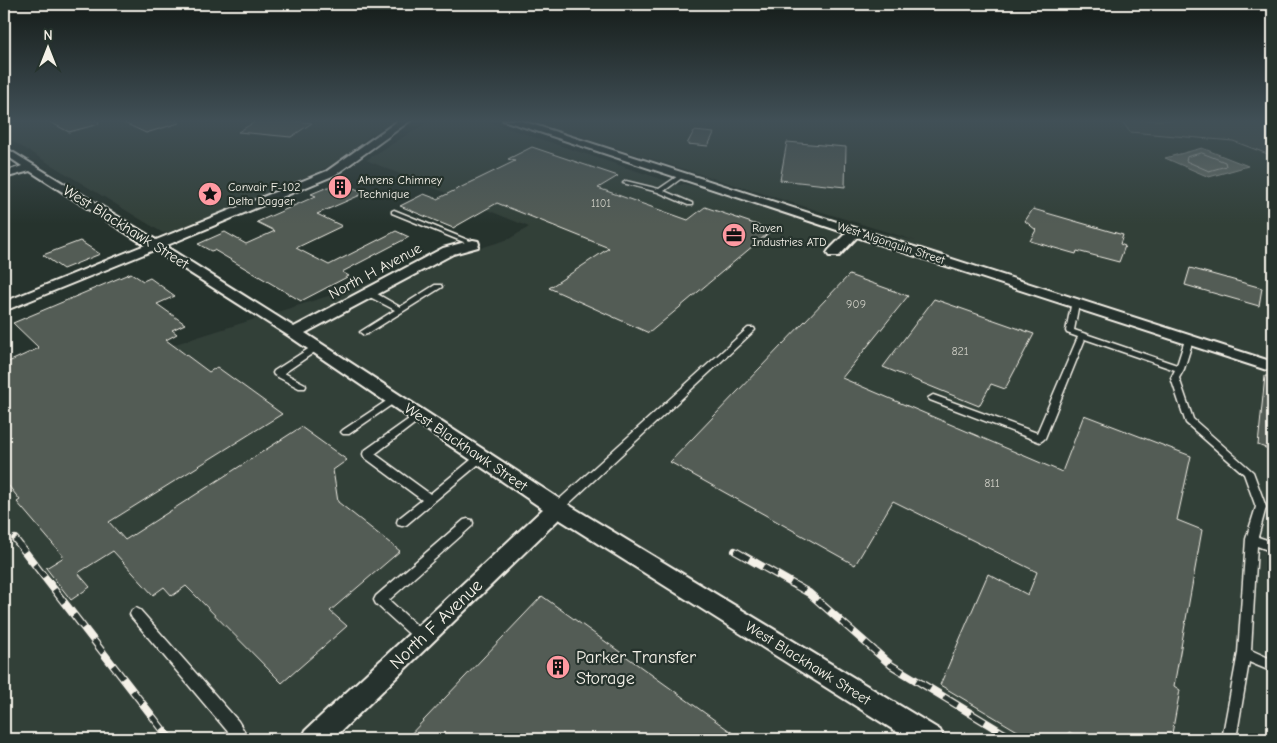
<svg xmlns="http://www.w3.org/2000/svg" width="1277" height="743" font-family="'Comic Neue',sans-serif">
<rect width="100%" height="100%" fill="#26332d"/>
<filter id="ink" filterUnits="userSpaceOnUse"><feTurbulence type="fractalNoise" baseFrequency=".02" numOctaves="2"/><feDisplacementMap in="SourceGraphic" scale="10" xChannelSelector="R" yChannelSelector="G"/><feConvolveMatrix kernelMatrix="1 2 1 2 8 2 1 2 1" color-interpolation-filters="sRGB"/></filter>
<g filter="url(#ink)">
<g fill="#333f39">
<path d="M4,120h390l-23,15 -32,26 -23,12 -144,59 -9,1 -159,-97z"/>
<path d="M431,120h52l196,65 5,-1 232,57 -391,-121h748v619h-1269v-341l505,-159 20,-12 -163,-67z"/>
</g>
<path fill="#414b45" stroke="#9a9e96" d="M1121,120h152v36l-40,-15 -103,-9z"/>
<path fill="#676f68" stroke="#9fa39b" d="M1202,148l46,18 -39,11 -44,-19z"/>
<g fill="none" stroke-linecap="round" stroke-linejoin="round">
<path stroke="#bcbdb5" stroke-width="1" d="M1202,153l23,9 1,4 -17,5 -23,-10 1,-4z"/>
</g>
<g fill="#525c55" stroke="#f4f1e8">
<path d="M46,120h52l1,4 -30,8z"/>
<path d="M118,120h60l1,3 -33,10z"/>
<path d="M258,120h31l23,3 -21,14 -53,-5z"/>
<path d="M694,131l20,2 -6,13 -21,-2z"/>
<path d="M787,142l59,5 -1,40 -65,-7z"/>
<path d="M532,147l86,29 -20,12 90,32 17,-13 67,23 -123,103 -100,-45 60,-40 -112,-45 -44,25 -53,-22 24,-12 13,5 78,-38 -7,-2z"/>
<path d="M340,182l25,11 -48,21 25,12 -46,22 33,17 67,-34 13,6 -67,35 7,4 -48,25 -87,-51 -3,1 -13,-7 27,-12 21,12 29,-13 -18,-9 59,-26 -5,-2z"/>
<path d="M1033,209l90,26 -3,9 5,2 -6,16 -42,-11 -1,3 -46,-13 6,-11 -11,-9z"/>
<path d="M80,241l20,13 -37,15 -20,-14z"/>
<path d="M1190,268l72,20 -3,18 -74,-21z"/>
<path d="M131,273l12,8 7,-3 25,18 -18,8 28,20 -13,6 5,4 -11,6 43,32 8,-5 65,47 -173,108 16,18 176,-113 46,33 -14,10 5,32 62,49 -70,60 17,15 -65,57 -96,-97 -14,10 -8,-9 -11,8 -40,-44 -35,22 12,14 -19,13 -25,-32 18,-11 -47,-55 3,-2 -16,-20v-116l35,-16 -26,-25z"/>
<path d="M849,275l59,21 -66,82 220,94 22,-57 107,41 -14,64 25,10 -28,156 6,4 -9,49h-88l-14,-7 -2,7h-36l-91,-54 48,-111 40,21 9,-23 -144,-71 -38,64 -185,-103z"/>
<path d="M934,299l100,35 -29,55 -14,-5 -12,22 -96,-39z"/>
<path d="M1265,376h8v75l-15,-6z"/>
<path d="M542,596l199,143h-335z"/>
</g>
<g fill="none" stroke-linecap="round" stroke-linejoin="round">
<g stroke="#f4f1e8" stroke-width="3">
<g id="lane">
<path d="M678,176l5,1 -19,14 28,12v2h-4l-30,-13 -35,-9 3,-2 33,8z"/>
<path d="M394,210l81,33 1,1 -3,2 -2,-1 -79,-32v-2z"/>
<path d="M435,285h6l1,2 -75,47 -3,1 -4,-3 35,-22 -29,-15 -1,-2 1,-2h6l28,16z"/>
<path d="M1072,301h3l4,2 -5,27 103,35 8,-25 1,-2h6l1,2 -9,29 -5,9 14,41 60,53 13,35 -8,30 15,5v10l-16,-6 -6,104 22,10v12l-24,-10 -13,77h-14l16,-86 8,-114 10,-32 -12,-33 -58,-51 -15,-45 4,-8 -90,-31 -40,99 -2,2 -3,2 -110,-42 -2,-2 5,-3 3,1 101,37 41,-96 -11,-4 -1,-2z"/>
<path d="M748,328h6l1,2 -194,181 -4,1 -4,-1 -1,-3 1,-3z"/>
<path d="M316,344l3,1 1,2 -1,2 -35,24 21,11 1,2 -1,2h-6l-25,-13 -1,-2 1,-2z"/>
<path d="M394,396l5,3 -2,2 -48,33h-6l-2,-2 2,-2z"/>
<path d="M419,413l3,1 2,2 -2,2 -47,36 55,40 47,-39 4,-1 4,1 1,3 -80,67 -4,1 -4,-1 -1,-3 1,-3 24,-19 -58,-43 -1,-3 1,-3 52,-37z"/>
<path d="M468,519l4,1 1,3 -1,3 -83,74 36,33 2,4 -2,4 -4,2 -4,-2 -41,-37 -2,-4 2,-4 88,-76z"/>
<path d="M136,608l4,2 98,111 11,18h-15l-102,-121 -2,-4 2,-4z"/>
</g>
</g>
<g stroke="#f4f1e8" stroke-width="4">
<g id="street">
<path d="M399,120h12l-76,55 -170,71 129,81 149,-79 30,-8 5,1 1,3 -1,3 -25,7 -148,79 259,169 376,228 4,9h-36l-349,-220 -226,220h-31l4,-9 237,-221 -254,-173 -135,-86 -150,61v-9l141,-57 -115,-74 -26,7v-6l18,-6 -18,-12v-7l152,93 171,-69z"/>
<path d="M503,120h16l754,242v10l-416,-135 -18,19h-10l-2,-3 2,-3 17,-17z"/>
</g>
</g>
<use href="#lane" fill="#26332d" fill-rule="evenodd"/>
<use href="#street" fill="#26332d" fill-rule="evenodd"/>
<g stroke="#f4f1e8" stroke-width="8">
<g id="rail">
<path d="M15,539l155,200"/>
<path d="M735,551l74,42 82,72 122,74"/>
</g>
</g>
<use href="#rail" stroke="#26332d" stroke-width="5.5" stroke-dasharray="16" stroke-linecap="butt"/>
</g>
</g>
<linearGradient id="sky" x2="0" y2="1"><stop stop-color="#151c19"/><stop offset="0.54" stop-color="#415057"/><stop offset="1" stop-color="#415057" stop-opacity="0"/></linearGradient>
<rect width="1277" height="224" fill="url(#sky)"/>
<defs>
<g id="building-disc" transform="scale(1.25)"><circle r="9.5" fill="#ff9aa2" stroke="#26332d"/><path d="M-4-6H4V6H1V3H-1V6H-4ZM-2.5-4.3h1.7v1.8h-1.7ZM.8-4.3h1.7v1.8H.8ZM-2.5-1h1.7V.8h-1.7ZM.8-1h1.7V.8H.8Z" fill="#111"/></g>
<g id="sight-disc" transform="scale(1.25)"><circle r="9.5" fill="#ff9aa2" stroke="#26332d"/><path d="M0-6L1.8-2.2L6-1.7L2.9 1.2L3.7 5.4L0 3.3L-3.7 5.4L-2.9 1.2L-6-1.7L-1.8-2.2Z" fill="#111"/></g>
<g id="office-disc" transform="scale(1.25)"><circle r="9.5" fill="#ff9aa2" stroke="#26332d"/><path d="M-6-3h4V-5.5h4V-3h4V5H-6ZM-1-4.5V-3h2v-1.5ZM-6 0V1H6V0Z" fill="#111"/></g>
</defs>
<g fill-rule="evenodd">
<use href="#building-disc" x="340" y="187"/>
<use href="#sight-disc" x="210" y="194"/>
<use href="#office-disc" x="734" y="235"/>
<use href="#building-disc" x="558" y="667"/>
</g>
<g text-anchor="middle" stroke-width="4.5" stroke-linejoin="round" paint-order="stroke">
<g font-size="11" fill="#ccccc3">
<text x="601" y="207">1101</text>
</g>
<g font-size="12" fill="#f4f1e8" stroke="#26332d" text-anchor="start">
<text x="358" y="184">Ahrens Chimney<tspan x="358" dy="14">Technique</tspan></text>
<text x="228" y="191">Convair F-102<tspan x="228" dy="14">Delta Dagger</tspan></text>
<text x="752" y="232">Raven<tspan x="752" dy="14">Industries ATD</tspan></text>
</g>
<g font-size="12" fill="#f4f1e8" stroke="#26332d">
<text transform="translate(891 243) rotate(18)" y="4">West Algonquin Street</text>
</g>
<g font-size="12" fill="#ccccc3">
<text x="856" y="308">909</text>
<text x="960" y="355">821</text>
<text x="992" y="487">811</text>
</g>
<g font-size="15" fill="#f4f1e8" stroke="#26332d">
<text transform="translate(126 227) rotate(32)" y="5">West Blackhawk Street</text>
<text transform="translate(375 271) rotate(-28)" y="5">North H Avenue</text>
<text transform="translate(466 447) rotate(34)" y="5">West Blackhawk Street</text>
<text transform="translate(808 663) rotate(32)" y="5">West Blackhawk Street</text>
</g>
<g font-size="18" fill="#f4f1e8" stroke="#26332d">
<text transform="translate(436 624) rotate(-44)" y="6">North F Avenue</text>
</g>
<g font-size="18" fill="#f4f1e8" stroke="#26332d" text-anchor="start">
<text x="576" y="663">Parker Transfer<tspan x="576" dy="21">Storage</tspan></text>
</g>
</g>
<rect width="1277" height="743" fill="none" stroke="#26332d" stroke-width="20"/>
<rect x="10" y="10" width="1257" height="723" fill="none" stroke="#f4f1e8" stroke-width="2" filter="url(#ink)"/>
<g transform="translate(48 48)" stroke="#26332d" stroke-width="4" paint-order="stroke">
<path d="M0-4L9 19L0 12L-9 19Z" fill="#f4f1e8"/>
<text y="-8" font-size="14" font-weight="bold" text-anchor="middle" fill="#f4f1e8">N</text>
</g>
</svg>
